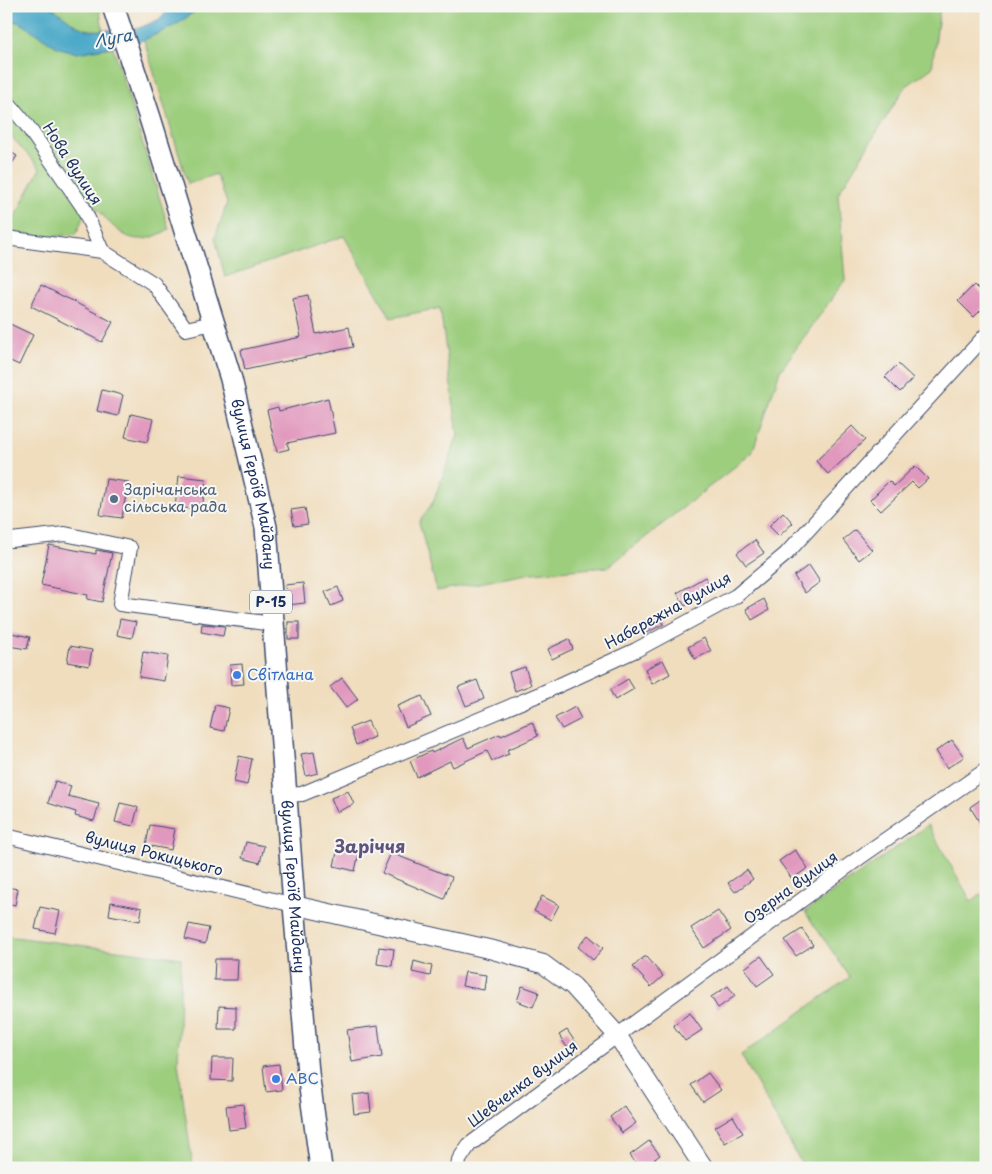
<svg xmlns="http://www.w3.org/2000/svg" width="992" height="1174" font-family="'Playpen Sans',sans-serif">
<rect width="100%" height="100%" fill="#f6f6f2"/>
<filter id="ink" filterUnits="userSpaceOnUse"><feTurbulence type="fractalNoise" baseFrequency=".02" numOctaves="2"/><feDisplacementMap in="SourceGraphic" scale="10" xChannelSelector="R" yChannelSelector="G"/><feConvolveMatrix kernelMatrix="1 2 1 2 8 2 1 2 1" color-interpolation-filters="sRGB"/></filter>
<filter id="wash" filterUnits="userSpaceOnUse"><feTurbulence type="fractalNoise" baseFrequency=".0096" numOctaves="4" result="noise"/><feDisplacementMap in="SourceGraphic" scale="20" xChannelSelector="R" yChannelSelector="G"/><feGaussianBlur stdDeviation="1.12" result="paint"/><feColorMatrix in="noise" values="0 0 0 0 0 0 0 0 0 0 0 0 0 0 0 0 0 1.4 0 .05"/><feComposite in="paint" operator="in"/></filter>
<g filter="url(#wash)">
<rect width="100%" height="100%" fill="#f0ddbd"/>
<g fill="#9dce7e" stroke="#5c7e6e">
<path d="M50,6h49l4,24c-25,2 -34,-10 -53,-24z"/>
<path d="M199,6h741l-8,62 -27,19 -67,107 7,86 -65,91 -28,82 -144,114 -76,6 -95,18 -18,-69 14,-20 25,-67 -18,-127 -49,10 -47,-82 -119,41 -10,-39 12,-35 -11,-29 -28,10 -44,-144c20,-9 41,-17 55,-34z"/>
<path d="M6,19l15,4 36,24 20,6 36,-6 56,182c-35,22 -51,5 -73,-22l-13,11 -7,16 -26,3 -43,-5 33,-64 -34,-37z"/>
<path d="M928,825l43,76 15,-9v276h-182l-63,-113 109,-78 -45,-65z"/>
<path d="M6,936l175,22 -3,105 15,105h-187z"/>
</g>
<path fill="#48a8c8" stroke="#326c93" d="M6,6h44l27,20 14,5 48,-3 21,-9 12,-13h27l-5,6 -17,12 -33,16 -67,13 -20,-6 -36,-24 -15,-4z"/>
<g id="blocks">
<g fill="#e198bd">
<path d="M6,149l11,7 -11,17z"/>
<path d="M41,285l72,37 -11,20 -71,-36z"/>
<path d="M974,285l12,12v8l-12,12 -16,-16z"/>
<path d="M308,295l8,39 33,-7 4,20 -108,23 -4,-20 60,-13 -8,-39z"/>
<path d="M10,324l23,11 -14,30 -13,-6v-27z"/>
<path d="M898,364l15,14 -13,14 -15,-15z"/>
<path d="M102,390l21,5 -5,21 -21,-5z"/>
<path d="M328,398l7,35 -48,10 2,6 -12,3 -10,-42 11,-3 1,4z"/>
<path d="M131,414l22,5 -6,23 -22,-5z"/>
<path d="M852,426l13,14 -37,34 -12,-13z"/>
<path d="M915,466l13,13 -10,9 -6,-6 -31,29 -11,-11 19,-19 5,5z"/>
<path d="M179,476l27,3 -4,31 -27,-3z"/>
<path d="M106,479l22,3 -6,36 -22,-3z"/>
<path d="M305,508l3,16 -14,2 -3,-16z"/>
<path d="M783,512l10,11 -14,13 -10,-10z"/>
<path d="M855,530l17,20 -13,10 -16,-20z"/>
<path d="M755,540l9,13 -18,12 -9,-12z"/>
<path d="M49,545l47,9v-4l16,3 -10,49 -15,-3 1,-4 -47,-10z"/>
<path d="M809,565l11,17 -15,11 -11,-17z"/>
<path d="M705,577l8,13 -28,16 -8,-13z"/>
<path d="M303,583l2,20 -18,2 -2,-20z"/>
<path d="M338,587l5,14 -12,5 -6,-14z"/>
<path d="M764,599l5,11 -17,10 -6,-11z"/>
<path d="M659,614l5,10 -22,11 -5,-10z"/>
<path d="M120,619l16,3 -4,16 -15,-3z"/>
<rect x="288" y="622" width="11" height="17"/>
<path d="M202,624l23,2 -2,10 -22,-4z"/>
<path d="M11,633l19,4 -3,12 -19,-3z"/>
<path d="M704,638l7,13 -16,8 -7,-12z"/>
<path d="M569,639l4,10 -21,10 -4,-10z"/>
<path d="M70,646l22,4 -3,16 -22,-4z"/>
<path d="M143,652l25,4 -4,25 -25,-4z"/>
<path d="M663,660l7,14 -18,10 -7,-15z"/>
<path d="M242,664l2,20 -13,1 -1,-20z"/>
<path d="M525,667l6,18 -16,6 -6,-19z"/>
<path d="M342,678l16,21 -12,9 -16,-21z"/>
<path d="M628,679l6,10 -19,11 -5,-10z"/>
<path d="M477,680l7,19 -18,7 -8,-19z"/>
<path d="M422,696l9,20 -25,11 -9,-21z"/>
<path d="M215,705l14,3 -5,23 -14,-3z"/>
<path d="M575,707l6,12 -19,10 -7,-11z"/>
<path d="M368,721l7,16 -19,8 -6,-17z"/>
<path d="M532,722l6,14 -31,14 2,4 -17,7 -5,-10 -34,16 -3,-6 -33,16 -7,-16 21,-10 1,2 31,-15 5,10 32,-14 1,2z"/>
<path d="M952,740l12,17 -17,11 -11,-17z"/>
<path d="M314,752l4,21 -12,3 -5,-22z"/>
<path d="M239,756l13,3 -5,26 -13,-3z"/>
<path d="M55,781l16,5 -3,10 31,8 -5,17 -19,-5 1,-4 -28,-9z"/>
<path d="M348,791l6,13 -17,8 -6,-14z"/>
<path d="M986,796v36l-16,-25z"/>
<path d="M120,803l18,4 -5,19 -18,-4z"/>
<path d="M150,825l25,4 -4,21 -25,-5z"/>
<path d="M246,842l18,4 -4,17 -18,-5z"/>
<path d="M339,843l21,5 -5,23 -21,-5z"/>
<path d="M795,850l13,18 -16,11 -13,-18z"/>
<path d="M391,853l61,24 -8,22 -62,-26z"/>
<path d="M747,870l6,9 -18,13 -7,-9z"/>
<path d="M6,887l12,2 -3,16 -9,-2z"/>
<path d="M542,896l17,9 -8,15 -17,-9z"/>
<path d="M111,902l31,6 -2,13 -31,-6z"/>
<path d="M40,907l20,4 -5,22 -20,-4z"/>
<path d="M718,911l13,19 -27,18 -13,-20z"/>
<path d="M189,924l20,4 -4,16 -20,-5z"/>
<path d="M802,929l11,16 -17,11 -11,-16z"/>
<path d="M588,935l15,13 -10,12 -15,-13z"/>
<path d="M379,947l15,2 -2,17 -15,-2z"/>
<path d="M645,956l18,20 -12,11 -18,-20z"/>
<path d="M761,956l13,18 -17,12 -12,-18z"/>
<path d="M215,959h23l-1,21h-23z"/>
<path d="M414,961l18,5 -2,10 -18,-4z"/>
<path d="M465,972l21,3 -2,15 -22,-4z"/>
<path d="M522,986l17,6 -6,15 -16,-6z"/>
<path d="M728,986l7,10 -17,12 -7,-11z"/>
<path d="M219,1006l17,1v22h-18z"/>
<path d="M690,1013l12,17 -17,11 -12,-16z"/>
<path d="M378,1026l4,31 -30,5 -5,-32z"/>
<path d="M567,1030l9,13 -8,6 -9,-14z"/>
<path d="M212,1058h21l-1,23 -21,-1z"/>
<path d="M279,1064l3,26 -16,2 -3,-26z"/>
<path d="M708,1073l13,17 -18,12 -12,-17z"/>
<path d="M369,1093l2,19 -17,2 -2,-19z"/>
<path d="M243,1104l3,24 -17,2 -3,-24z"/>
<path d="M624,1106l12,17 -14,10 -12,-16z"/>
<path d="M733,1116l10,17 -18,10 -10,-16z"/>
<path d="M649,1141l11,14 -17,13h-4l-9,-13z"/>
</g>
</g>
</g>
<g filter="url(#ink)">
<use href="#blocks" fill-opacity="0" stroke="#3b496c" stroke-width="1"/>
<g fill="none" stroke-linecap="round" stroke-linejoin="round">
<g stroke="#3b496c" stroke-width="16">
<g id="minor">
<path d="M6,100l20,24 57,83 19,44"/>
<path d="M6,238l96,13 52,33 32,45 27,-6"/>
<path d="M6,539l5,1 54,-6 65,14 -10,56 153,20"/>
<path d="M284,795l18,-1 238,-100 96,-44 100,-54 50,-42 200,-219"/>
<path d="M6,836l288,69"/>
<path d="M458,1168l1,-8 10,-15 59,-44 331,-243 127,-88"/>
</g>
</g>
<g stroke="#3b496c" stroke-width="20">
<path id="tertiary" d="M294,905l199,45 50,14 30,22 44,49 87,133"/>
</g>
<g stroke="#3b496c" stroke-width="24">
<g id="primary">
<path id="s1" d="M113,6l37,112 81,261 35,148 28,378 14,168 13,95"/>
</g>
</g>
<use href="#minor" stroke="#fff" stroke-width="14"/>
<use href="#tertiary" stroke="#fff" stroke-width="18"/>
<use href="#primary" stroke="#fff" stroke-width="21"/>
</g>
</g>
<circle fill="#5c6f8a" stroke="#f6f6f2" stroke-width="2" cx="114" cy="499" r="5"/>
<g fill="#3f7fe0" stroke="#f6f6f2" stroke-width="2">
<circle cx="237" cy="675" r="5"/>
<circle cx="276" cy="1079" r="5"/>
</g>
<g text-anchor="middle" stroke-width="4" stroke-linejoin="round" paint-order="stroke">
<rect fill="#f6f6f2" stroke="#5d6b8a" stroke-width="1" x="250" y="590.5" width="42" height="23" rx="4"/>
<g font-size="14" font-weight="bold" fill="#1b2f5e">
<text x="271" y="607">Р-15</text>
</g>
<g font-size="15" fill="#1b2f5e" stroke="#f6f6f2">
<text transform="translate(72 164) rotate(57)" y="5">Нова вулиця</text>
<text dy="5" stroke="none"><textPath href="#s1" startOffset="499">вулиця Героїв Майдану</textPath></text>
<text transform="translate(668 611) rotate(-29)" y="5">Набережна вулиця</text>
<text transform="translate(154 854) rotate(14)" y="5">вулиця Рокицького</text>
<text dy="5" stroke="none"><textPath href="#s1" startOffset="904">вулиця Героїв Майдану</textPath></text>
<text transform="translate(791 888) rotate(-36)" y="5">Озерна вулиця</text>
<text transform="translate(523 1084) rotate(-37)" y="5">Шевченка вулиця</text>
</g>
<g font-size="15" fill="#4e5e75" stroke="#f6f6f2" text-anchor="start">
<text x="124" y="495">Зарічанська<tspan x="124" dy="17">сільська рада</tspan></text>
</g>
<g font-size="15" fill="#366cbe" stroke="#f6f6f2" text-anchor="start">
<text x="247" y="680">Світлана</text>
<text x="286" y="1084">ABC</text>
</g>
<g font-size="16" font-style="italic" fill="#2b5983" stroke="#f6f6f2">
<text transform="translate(113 38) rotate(-10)" y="6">Луга</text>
</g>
<g font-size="18" font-weight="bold" fill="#60547f" stroke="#f6f6f2">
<text x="370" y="853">Заріччя</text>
</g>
</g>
<rect width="992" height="1174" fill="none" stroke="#f6f6f2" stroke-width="25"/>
</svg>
